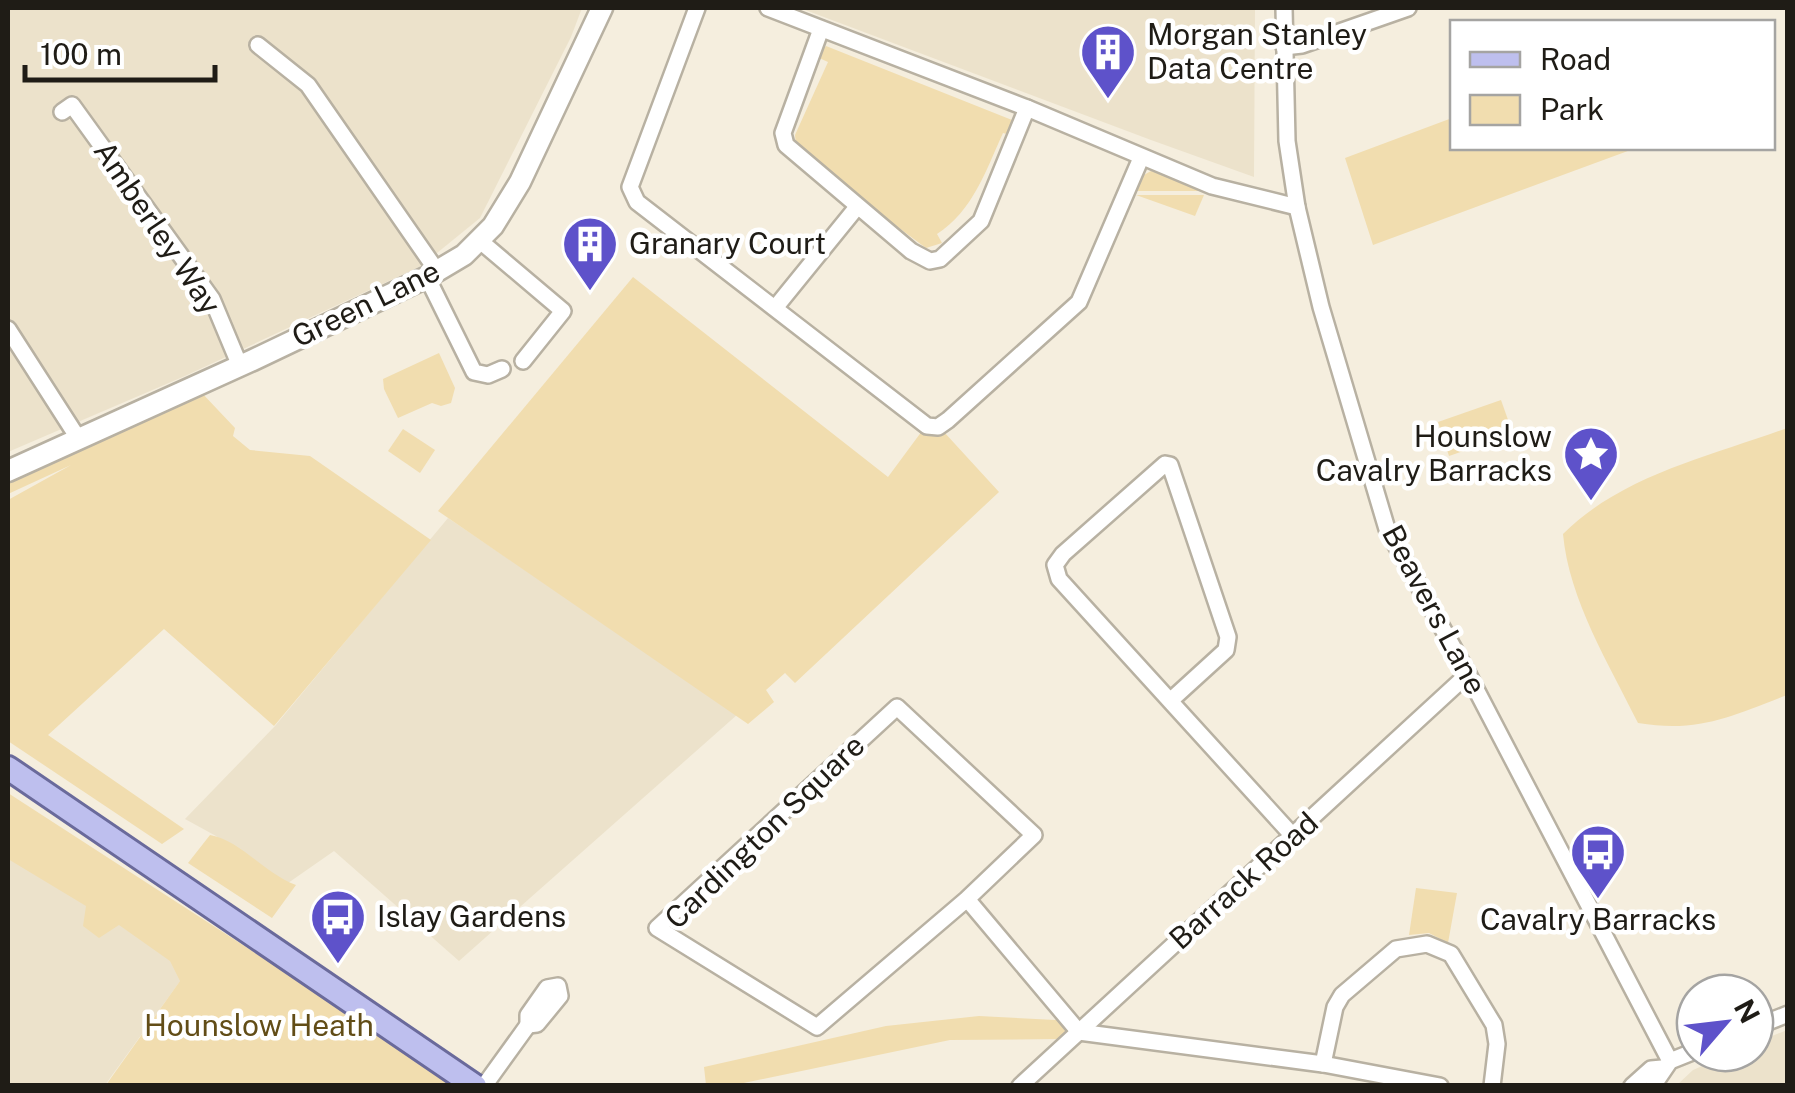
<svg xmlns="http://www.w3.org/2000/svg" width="1795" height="1093" font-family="'Public Sans',sans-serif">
<rect width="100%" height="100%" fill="#f5eede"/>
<g fill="#ece2cb">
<path d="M8,8h574l-11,29 -91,181 -59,48 -236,110 -177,76z"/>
<path d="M800,8h455l-1,169 -103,-37z"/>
<path d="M448,518l290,196 -279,247 -125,-110 -56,39 -62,-54 -31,-17 90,-93z"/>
<path d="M8,835l183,131 -86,119h-97z"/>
<path d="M1787,1030v55h-110l16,-15 39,-17h23v-10z"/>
</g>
<g fill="#f1ddaf">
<path d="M826,46l191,76 -3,14 -11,-3c-17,37 -30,78 -66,101l5,9 -16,5 -62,-46 -68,-57 -1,-10 33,-73 -11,-5z"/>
<path d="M1452,118v30h184l-263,97 -28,-87z"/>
<path d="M1151,171l8,1 47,19h-72l8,-15z"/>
<path d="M1136,195h68l-9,21z"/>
<path d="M633,277l255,200 34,-46 22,1 55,60 -204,191 -10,-10 -19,17 8,12 -26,22 -310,-213z"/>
<path d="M439,353l16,35 -4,15 -10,3 -9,-3 -34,15 -14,-29 -1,-10z"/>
<path d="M200,391l35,37 -2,8 17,14 60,6 121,84 -157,186 -110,-97 -116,106 136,94 -22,15 -154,-103v-241l63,-35 -63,29v-18z"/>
<path d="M1501,400l12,34 -64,22 -11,-34z"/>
<path d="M1787,428v267c-56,21 -87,38 -149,28 -29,-59 -69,-123 -75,-189 59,-59 148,-78 224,-106z"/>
<path d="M403,429l32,21 -15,23 -32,-22z"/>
<path d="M8,793l315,204 129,88h-346l74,-104 -10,-20 -51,-36 -20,13 -16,-12 3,-20 -78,-47z"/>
<path d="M210,835c30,5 54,38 86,50l-24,33 -84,-55z"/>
<path d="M1416,888l41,5 -9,50 -19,-10 -20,2z"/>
<path d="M979,1016l96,5 -15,18 -110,1 -216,45h-28l-2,-18 182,-41z"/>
</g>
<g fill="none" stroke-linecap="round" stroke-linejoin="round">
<g stroke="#b8b1a2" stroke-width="20">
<g id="street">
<path d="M697,8l-67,179 7,15 290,224 11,1 10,-7 131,-118 62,-144"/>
<path d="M768,8l259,100 185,78 85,21"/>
<path d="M1284,8l3,133 10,66 24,100 66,222 81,145 202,387"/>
<path d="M821,29l-38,104 3,12 125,106 19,10 10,-2 41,-38 46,-113"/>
<path d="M258,45l50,40 129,186"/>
<path d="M1284,47l18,-2 106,-37"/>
<path d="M62,112l10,-7 140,194 28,67"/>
<path d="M479,240l84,71 -40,50"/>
<path d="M427,277l47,95 14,3 14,-6"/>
<path d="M775,308l82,-101"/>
<path d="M8,329l70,109"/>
<path d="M1170,701l56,-51 2,-13 -58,-172 -5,-1 -102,90 -8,11 4,14c78,86 156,171 234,257"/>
<path d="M967,899l67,-64 -137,-128 -240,221 160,99 150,-128 112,133"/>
<path d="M558,986l2,10 -23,28 -9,1v-10l19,-27z"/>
<path d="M1755,1027l33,-13"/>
<path d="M1079,1032l244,32 117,22"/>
<path d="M1323,1064l12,-57 7,-12 54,-46 31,-5 24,10 43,71 3,19 -5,42"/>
<path d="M484,1086l44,-61"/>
<path d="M1020,1086l448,-412"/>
<path d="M1632,1086l19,-17 11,-1"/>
<path d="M1653,1086l17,-25 25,-10"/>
</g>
</g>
<g stroke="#b8b1a2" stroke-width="25">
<path id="secondary" d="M8,471l245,-111 174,-83 37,-22 29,-29 27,-44 82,-174"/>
</g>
<g stroke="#6a6a9b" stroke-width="28">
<path id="primary" d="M8,768l467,318"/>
</g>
<use href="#street" stroke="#fff" stroke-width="15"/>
<use href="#secondary" stroke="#fff" stroke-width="20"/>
<use href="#primary" stroke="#bebfee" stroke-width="22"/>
</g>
<defs>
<g id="building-pin" transform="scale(2.875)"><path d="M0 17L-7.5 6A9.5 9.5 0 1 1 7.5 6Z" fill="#5e52ca" stroke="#fff"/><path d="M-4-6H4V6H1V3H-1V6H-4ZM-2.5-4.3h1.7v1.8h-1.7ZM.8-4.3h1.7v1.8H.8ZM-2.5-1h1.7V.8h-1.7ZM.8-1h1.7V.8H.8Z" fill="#fff"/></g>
<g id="sight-pin" transform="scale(2.875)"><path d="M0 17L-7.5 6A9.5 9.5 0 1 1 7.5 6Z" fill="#5e52ca" stroke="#fff"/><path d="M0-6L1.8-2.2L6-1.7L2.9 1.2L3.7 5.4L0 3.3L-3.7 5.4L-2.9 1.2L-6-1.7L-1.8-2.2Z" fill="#fff"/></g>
<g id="bus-pin" transform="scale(2.875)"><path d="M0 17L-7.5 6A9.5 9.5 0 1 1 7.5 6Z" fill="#5e52ca" stroke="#fff"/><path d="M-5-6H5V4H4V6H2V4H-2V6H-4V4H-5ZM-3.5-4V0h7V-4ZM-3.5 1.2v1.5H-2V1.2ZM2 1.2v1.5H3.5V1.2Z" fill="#fff"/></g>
</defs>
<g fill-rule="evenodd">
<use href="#building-pin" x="1108" y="52"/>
<use href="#building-pin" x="590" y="244"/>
<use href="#sight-pin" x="1591" y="454"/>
<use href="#bus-pin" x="1598" y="852"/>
<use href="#bus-pin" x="338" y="917"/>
</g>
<g text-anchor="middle" stroke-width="9" stroke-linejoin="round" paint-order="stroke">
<g font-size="30" fill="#1f1c16" stroke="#fff" text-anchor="start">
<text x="1147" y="45">Morgan Stanley<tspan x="1147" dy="34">Data Centre</tspan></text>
<text x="629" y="254">Granary Court</text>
<text x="1552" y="447" text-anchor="end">Hounslow<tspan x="1552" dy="34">Cavalry Barracks</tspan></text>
<text x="377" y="927">Islay Gardens</text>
<text x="1598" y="930" text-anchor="middle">Cavalry Barracks</text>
</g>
<g font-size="30" fill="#1f1c16" stroke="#fff">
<text transform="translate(157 228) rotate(56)" y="10">Amberley Way</text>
<text transform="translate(366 304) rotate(-26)" y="10">Green Lane</text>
<text transform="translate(1434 610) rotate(62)" y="10">Beavers Lane</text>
<text transform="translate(765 832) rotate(-44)" y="10">Cardington Square</text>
<text transform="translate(1244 881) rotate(-42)" y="10">Barrack Road</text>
</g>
<g font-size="30" fill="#624d17" stroke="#fff">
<text x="259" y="1036">Hounslow Heath</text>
</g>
</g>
<rect width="1795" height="1093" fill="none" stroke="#1f1c16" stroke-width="20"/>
<rect x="1450" y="20" width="325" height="130" fill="#ffffff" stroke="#a5a4a2" stroke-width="2.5"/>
<rect x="1470" y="52" width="50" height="15" fill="#bebfee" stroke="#a5a4a2" stroke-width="2.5"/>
<text x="1540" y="70" font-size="30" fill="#1f1c16">Road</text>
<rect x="1470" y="95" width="50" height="30" fill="#f1ddaf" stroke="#a5a4a2" stroke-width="2.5"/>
<text x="1540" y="120" font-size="30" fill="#1f1c16">Park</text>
<g transform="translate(1725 1023) rotate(62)"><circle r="48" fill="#ffffff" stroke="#a5a4a2" stroke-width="2.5"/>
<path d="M0-8L18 38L0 25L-18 38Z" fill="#5e52ca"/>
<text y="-15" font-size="28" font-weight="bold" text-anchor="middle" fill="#1f1c16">N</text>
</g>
<path d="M25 65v15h190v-15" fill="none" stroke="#1f1c16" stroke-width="5"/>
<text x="40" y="65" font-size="30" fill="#1f1c16" stroke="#ffffff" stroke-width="8" paint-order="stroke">100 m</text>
</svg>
